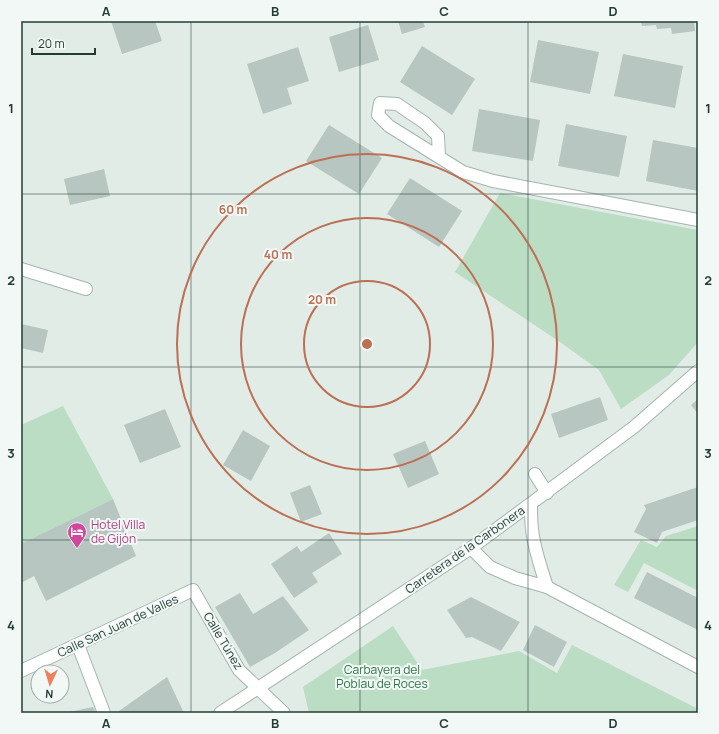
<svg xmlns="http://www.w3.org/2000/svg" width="719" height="734" font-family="Manrope,sans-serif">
<rect width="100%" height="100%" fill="#e1ece7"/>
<g fill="#baddc4">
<path d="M500,193l198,37v112l-29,33 -48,34 -22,-39 -39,-28 -105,-70z"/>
<path d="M63,406l50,93 -90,44 -2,-4v-114z"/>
<path d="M698,526v65l-54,-28 -16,29 -14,-7 27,-45 16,7 9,-11z"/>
<path d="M393,626l29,44 97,-19 38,22 15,-28 126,64v4h-389l-6,-26z"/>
</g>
<g fill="#b7c6c0">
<path d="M111,21h44l7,20 -40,13z"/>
<path d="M398,21h25l2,6 -23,7z"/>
<path d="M641,21h53l1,10 -23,3 -1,-6 -14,1 -1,-4 -14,1z"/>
<path d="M368,25l11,35 -40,12 -10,-35z"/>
<path d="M538,40l61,12 -9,42 -60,-12z"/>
<path d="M422,46l53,33 -23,36 -52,-33z"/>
<path d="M298,47l11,34 -22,7 5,16 -29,10 -16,-50z"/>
<path d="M623,54l60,12 -8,42 -61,-12z"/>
<path d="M479,109l61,11 -7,41 -61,-10z"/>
<path d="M566,124l61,12 -8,41 -61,-11z"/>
<path d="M329,125l53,33 -23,36 -53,-33z"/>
<path d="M653,140l45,8v43l-52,-10z"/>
<path d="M104,169l6,27 -40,9 -6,-26z"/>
<path d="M410,178l52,33 -23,36 -52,-33z"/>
<path d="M21,324l27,6 -5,23 -22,-5z"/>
<path d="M600,397l8,23 -49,18 -8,-24z"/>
<path d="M698,399v15l-7,-9z"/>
<path d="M165,409l16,38 -41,16 -16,-38z"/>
<path d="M243,430l27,16 -19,35 -28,-16z"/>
<path d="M425,441l14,33 -31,14 -15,-34z"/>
<path d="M310,485l12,29 -21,8 -11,-29z"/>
<path d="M698,487v33l-36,12 -5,11 -23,-11 12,-23 -2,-4z"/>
<path d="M113,499l23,57 -90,45 -12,-25 -13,7v-44l2,4z"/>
<path d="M329,533l13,21 -30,19 6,9 -24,16 -23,-34 26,-18 4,6z"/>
<path d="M647,572l51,26v32l-64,-32z"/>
<path d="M240,593l13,21 30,-18 26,34 -34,23 -25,14 -35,-60z"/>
<path d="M471,597l49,25 -19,29 -29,-14 -6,1 -19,-28z"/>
<path d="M535,625l32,17 -13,25 -31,-17z"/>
<path d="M167,677l17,36h-64l-1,-2z"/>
<path d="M93,707l3,6h-27v-1z"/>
</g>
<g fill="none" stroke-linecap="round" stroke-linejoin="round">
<g stroke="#a4b4ae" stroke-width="14">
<g id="minor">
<path d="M439,156l-1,-20 -13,-13 -28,-19 -17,-1 -2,12 11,11 74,46 30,9 205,39"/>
<path d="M21,269l65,20"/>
<path d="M535,474l12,19"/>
<path d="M531,504c0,9 0,17 1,25 2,20 9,39 15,58"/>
<path d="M471,548l19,19 25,11 32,9 151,80"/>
<path d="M78,645l26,68"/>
<path d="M21,671l172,-81 46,80 45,43"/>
<path d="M220,713l251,-165 163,-121 64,-56"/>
</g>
</g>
<use href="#minor" stroke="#fff" stroke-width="12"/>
</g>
<path fill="none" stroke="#223c35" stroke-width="1" stroke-opacity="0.55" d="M191,21v692M360,21v692M528,21v692M21,194h677M21,367h677M21,540h677"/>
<g fill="none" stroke="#bc6f52" stroke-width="2">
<circle cx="367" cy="344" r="63"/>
<circle cx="367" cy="344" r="126"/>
<circle cx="367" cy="344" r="190"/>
</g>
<defs>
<g id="hotel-pin" transform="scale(1)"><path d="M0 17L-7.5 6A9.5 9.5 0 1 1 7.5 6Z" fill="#d1479c" stroke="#f2f8f5"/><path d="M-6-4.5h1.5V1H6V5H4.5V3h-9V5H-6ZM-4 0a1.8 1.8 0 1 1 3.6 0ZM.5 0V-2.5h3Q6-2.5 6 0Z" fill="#fff"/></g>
</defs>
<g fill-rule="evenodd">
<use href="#hotel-pin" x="77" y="532"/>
</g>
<g text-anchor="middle" stroke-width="4" stroke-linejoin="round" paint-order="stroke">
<g font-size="12" fill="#b23c85" stroke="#f2f8f5" text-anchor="start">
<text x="91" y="529">Hotel Villa<tspan x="91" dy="14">de Gijón</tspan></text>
</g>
<g font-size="12" fill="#223c35" stroke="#f2f8f5">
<text transform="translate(465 550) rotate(-35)" y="4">Carretera de la Carbonera</text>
<text transform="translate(118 626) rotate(-25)" y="4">Calle San Juan de Valles</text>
<text transform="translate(223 641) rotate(59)" y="4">Calle Túnez</text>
</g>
<g font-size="12" fill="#2c7348" stroke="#f2f8f5">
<text x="382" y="674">Carbayera del<tspan x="382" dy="14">Poblau de Roces</tspan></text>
</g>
</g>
<circle cx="367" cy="344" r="6" fill="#bc6f52" stroke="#f2f8f5" stroke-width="2"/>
<g font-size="12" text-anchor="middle" font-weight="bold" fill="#bc6f52" stroke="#f2f8f5" stroke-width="4" stroke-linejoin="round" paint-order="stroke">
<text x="233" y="214">60 m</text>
<text x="278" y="259">40 m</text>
<text x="322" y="304">20 m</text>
</g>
<rect width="719" height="734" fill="none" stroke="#f2f8f5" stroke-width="44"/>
<g transform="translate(50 684) rotate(184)"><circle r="19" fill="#f2f8f5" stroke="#9fada8"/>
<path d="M0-3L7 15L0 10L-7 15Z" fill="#f0805b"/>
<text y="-6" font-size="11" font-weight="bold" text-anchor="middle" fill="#223c35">N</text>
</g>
<path d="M32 48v6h63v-6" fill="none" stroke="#223c35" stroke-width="2"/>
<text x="38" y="48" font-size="12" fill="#223c35" stroke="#f2f8f5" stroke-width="3" paint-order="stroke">20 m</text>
<rect x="22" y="22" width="675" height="690" fill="none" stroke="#223c35" stroke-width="1.5"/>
<g font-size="13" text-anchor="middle" font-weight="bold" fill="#223c35">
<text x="106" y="16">A</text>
<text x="275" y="16">B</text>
<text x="444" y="16">C</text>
<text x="613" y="16">D</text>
<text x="11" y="113">1</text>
<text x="708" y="113">1</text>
<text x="11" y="285">2</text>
<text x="708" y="285">2</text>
<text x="11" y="458">3</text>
<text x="708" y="458">3</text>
<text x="11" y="630">4</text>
<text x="708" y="630">4</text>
<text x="106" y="728">A</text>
<text x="275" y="728">B</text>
<text x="444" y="728">C</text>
<text x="613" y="728">D</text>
</g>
</svg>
